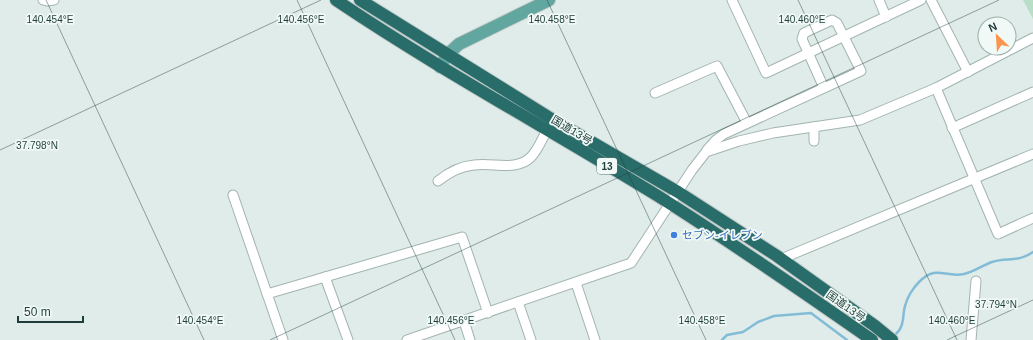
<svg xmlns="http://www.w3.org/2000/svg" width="1033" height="340" font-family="Helvetica,'Noto Sans JP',sans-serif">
<rect width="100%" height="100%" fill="#e0ece9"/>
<path fill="#b7dfc8" d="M1023,0h10v19z"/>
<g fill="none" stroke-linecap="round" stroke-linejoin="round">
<g stroke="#83bcd6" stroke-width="2.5">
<path d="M894,336c2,-2 6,-6 7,-9 3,-7 2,-15 4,-21 2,-8 8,-18 14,-24 18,-18 25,-4 45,-8 10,-2 19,-9 28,-12 15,-5 25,1 41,-10"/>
<path d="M722,340l5,-5 16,-3 15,-10 16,-6 37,-3 36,27"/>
</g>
<g stroke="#a2b4b1" stroke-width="11">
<g id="minor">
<path d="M43,0l4,1 7,-1"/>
<path d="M732,0l34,73 155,-73"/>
<path d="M879,0l7,17"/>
<path d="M931,0l37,72"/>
<path d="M936,88l62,146 35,-16"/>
<path d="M655,93l62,-27 30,57"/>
<path d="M814,127v14"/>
<path d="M952,128l81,-36"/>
<path d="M707,150l9,-10 8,-6 137,-63 -24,-48 -5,-3 -28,13 -2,6 22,49"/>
<path d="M438,181c10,-8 23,-15 36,-16 19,-3 42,7 57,-8 7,-7 11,-18 16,-27"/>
<path d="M233,195l50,145"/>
<path d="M781,259l252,-105"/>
<path d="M325,277l23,63"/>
<path d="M576,283l19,57"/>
<path d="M267,294l195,-57 26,76"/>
<path d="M518,302l13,38"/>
<path d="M464,321l6,19"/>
<path d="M407,340l224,-77 61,-93 14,-18 33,-11 34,-8 87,-13 76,-32 97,-50"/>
<path d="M971,340l5,-59"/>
</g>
</g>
<g stroke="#c0c9c8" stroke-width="14">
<path id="major" d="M440,67l7,-12 12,-11 90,-44"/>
</g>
<g stroke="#c0c9c8" stroke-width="14">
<g id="highway">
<path d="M336,0c104,70 215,130 322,196 73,46 144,95 214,144"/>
<path d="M360,0l190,118 128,74 99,64 98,70 17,14"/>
</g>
</g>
<use href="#minor" stroke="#fff" stroke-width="9"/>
<use href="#major" stroke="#61a69f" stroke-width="12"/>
<use href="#highway" stroke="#296d6a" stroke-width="12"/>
</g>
<path fill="none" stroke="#1f3e3b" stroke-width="1" stroke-opacity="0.45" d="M46,0l158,340M297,0l158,340M547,0l159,340M798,0l159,340M0,150l321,-150M270,340l729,-340M947,340l86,-40"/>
<circle fill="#3f7fe0" stroke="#f1f9f6" stroke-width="1.5" cx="674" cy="235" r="4"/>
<g text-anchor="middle" stroke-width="3.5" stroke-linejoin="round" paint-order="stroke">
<rect fill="#f1f9f6" stroke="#5e7673" stroke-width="1" x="597" y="158" width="20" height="16" rx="3"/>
<g font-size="10" font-weight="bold" fill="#1f3e3b">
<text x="607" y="170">13</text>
</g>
<g font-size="11" fill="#1f3e3b" stroke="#f1f9f6">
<text transform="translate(572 130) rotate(31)" y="4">国道13号</text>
<text transform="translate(846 306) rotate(35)" y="4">国道13号</text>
</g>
<g font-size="11" fill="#366cbe" stroke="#f1f9f6" text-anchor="start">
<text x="682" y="239">セブン-イレブン</text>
</g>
</g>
<g font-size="10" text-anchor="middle" fill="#1f3e3b" stroke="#f1f9f6" stroke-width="3.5" stroke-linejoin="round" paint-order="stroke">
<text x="50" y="23">140.454°E</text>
<text x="301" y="23">140.456°E</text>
<text x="552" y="23">140.458°E</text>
<text x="802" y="23">140.460°E</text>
<text x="37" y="149">37.798°N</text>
<text x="996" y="308">37.794°N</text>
<text x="200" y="324">140.454°E</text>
<text x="451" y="324">140.456°E</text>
<text x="702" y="324">140.458°E</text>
<text x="952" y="324">140.460°E</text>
</g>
<g transform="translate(997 36) rotate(335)"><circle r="19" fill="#f1f9f6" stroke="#9daeab"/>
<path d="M0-3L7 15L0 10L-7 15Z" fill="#fd944d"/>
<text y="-6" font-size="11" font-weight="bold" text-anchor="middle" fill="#1f3e3b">N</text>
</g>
<path d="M18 316v6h65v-6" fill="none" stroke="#1f3e3b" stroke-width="2"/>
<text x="24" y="316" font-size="12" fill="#1f3e3b" stroke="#f1f9f6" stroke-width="3" paint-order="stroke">50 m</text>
</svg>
